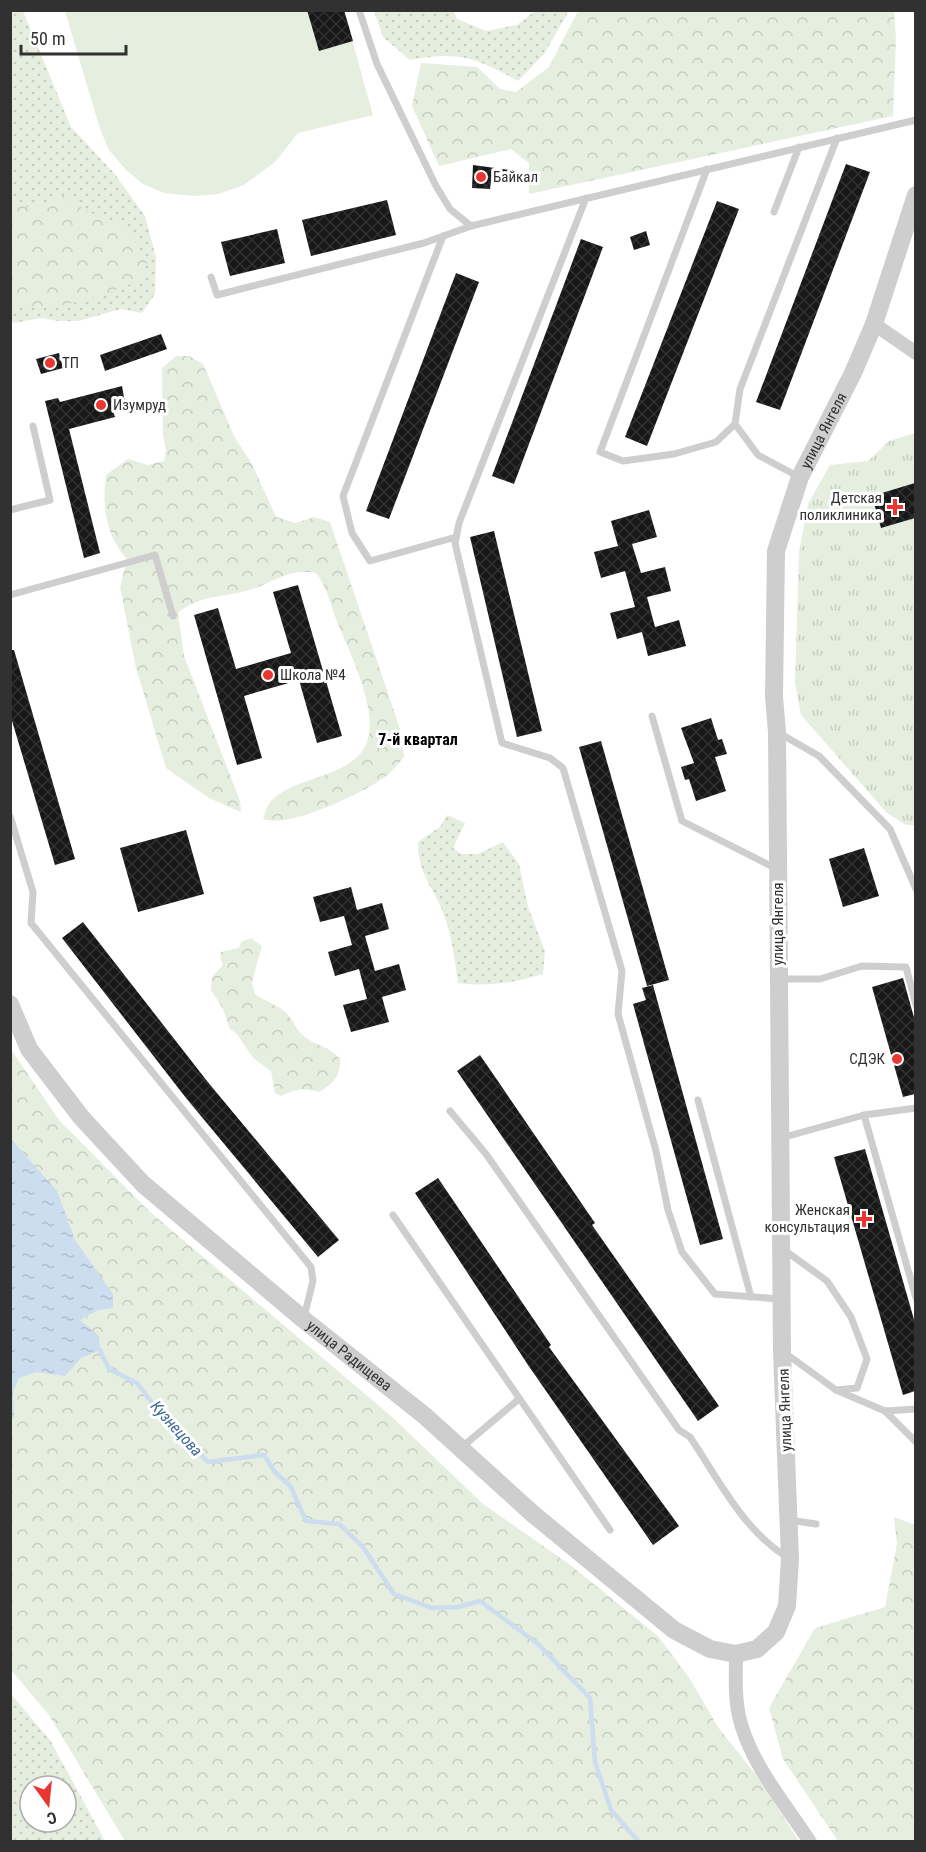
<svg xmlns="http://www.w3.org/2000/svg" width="926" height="1852" font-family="'Roboto Condensed',sans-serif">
<defs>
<pattern id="grass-dots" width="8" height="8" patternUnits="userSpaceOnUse" patternTransform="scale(1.5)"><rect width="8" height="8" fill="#e6eedf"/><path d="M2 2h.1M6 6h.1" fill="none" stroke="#c6cdc0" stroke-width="1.8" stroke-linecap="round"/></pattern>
<pattern id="forest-crowns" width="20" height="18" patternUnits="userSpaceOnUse" patternTransform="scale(1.5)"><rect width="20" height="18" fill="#e6eedf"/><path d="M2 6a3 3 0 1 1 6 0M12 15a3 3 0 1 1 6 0" fill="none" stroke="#c6cdc0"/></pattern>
<pattern id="park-tufts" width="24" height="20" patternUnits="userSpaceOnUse" patternTransform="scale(1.5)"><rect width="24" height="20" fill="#e6eedf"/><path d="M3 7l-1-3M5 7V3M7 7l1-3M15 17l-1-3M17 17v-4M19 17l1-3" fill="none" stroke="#c6cdc0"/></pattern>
<pattern id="water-ripples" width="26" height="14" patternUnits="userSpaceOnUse" patternTransform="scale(1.5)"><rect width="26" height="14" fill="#cbddee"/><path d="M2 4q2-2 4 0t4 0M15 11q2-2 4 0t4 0" fill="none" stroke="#afbecd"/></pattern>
<pattern id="building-cross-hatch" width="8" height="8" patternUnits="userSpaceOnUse" patternTransform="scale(1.5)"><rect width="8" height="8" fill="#181818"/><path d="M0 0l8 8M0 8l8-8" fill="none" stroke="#313131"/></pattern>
</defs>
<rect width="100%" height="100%" fill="#fff"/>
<g fill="url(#grass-dots)" fill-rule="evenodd">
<path d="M10,11h13l48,116 43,46 31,43 11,41 -1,37 -13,19 -21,-4 -43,12h-20l-17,-3 -27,5 -3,-3z"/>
<path d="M374,11h80l3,8 29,12 31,-6 18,-14h34l-25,43 -26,27c-43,-24 -59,-30 -108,-21l-27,-23z"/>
<path d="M447,815l18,8 -12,25 8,6h17l25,-12 16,22 9,43 17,44 -2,23c-30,9 -54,13 -85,9 -3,-23 -6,-46 -14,-68 -11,-30 -26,-39 -26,-73l22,-15z"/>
<path d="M11,1694l39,46 55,101h-94zM30,1786h36v36h-36z"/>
</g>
<g fill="url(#forest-crowns)">
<path d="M578,11h316l2,28 -3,77 -364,78v-31l-18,-14 -72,17 -27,-60 9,-43 56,4 23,22 16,3 33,-25z"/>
<path d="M59,194l30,18 33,12 26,36 -8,20c-43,19 -83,32 -129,25v-102l20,5 13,-3z"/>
<path d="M176,356h13l14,8 31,72 18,28 24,53 20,6 18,-6 16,5 70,207 4,28c-6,7 -12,15 -19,20 -22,16 -97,52 -122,42 2,-5 4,-13 7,-17 24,-25 66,-22 90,-48 28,-30 -12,-104 -24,-135 -6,-17 -9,-32 -20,-46 -26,-4 -35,5 -58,14 -26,11 -57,6 -80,26l6,43 56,145 1,11 -32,-14 -43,-30 -30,-100 -16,-81 7,-28c-22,-24 -25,-54 -21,-84l22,-16 19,6 17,-4 2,-10 -3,-16 -1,-67z"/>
<path d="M251,938l11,8 -10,36 3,12c9,7 21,10 29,17 9,7 12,20 21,26 12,9 24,9 35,22 1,17 -7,25 -21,33 -15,-5 -24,-3 -38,4l-6,-3 -4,-22 -18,-13 -16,-24 -7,-5 -7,-20 -12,-19 1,-13 11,-12 -3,-8 1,-5 18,-4 2,-6z"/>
<path d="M10,1048l49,72 91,92 240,203 93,89 86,60 89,72 32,43 28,48 38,48 43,66h-674l-76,-126 -38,-45z"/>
<path d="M894,1517l21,8v316h-77l-55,-82 -14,-51 46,-80 70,-21 12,-63z"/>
</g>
<path fill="url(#park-tufts)" d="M915,433v392h-9l-20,-13 -85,-97 -6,-32 4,-130 9,-49 22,-39 38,-4 21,-20z"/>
<path fill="#e6eedf" d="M65,11h279l29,104 -75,18 -23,29 -31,23 -26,9 -24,2 -30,-3 -21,-9 -18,-15 -16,-19 -9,-21z"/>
<path fill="url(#water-ripples)" d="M11,1139l46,52 18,49 38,54v14l-15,2 -18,10 19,16 1,14 -19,8 -16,18 -29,-4 -17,6 -6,14 1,26 -3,1z"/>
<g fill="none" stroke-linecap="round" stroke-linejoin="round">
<path stroke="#cbddee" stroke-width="4.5" d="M96,1348l4,2 9,19 28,14 20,26 51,53 56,-7 11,17 16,15 15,34 33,3 24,23 31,47 38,14 26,-1 22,-6 58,43 52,54 5,64 16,48 28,32"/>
</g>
<g fill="url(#building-cross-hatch)">
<path d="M307,10h37l9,31 -34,10z"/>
<path d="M846,164l24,8 -90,238 -24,-8z"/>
<path d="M473,165l44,6 -2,13 -24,-3 -1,8 -18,-1z"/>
<path d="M387,200l9,35 -85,21 -9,-36z"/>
<path d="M717,201l22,8 -92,237 -22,-9z"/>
<path d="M277,229l8,34 -55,13 -9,-34z"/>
<path d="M646,231l4,14 -16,5 -4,-13z"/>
<path d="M581,239l22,8 -89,237 -22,-8z"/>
<path d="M456,273l23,9 -90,237 -23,-8z"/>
<path d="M161,334l6,15 -62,22 -5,-16z"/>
<path d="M59,353l4,15 -22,6 -5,-15z"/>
<path d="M122,386l3,17 -13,4 3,10 -46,12 31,124 -16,5 -39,-157 13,-3 2,4z"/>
<path d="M915,483v35l-34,10 -9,-32z"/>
<path d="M649,510l8,27 -25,7 9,29 24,-6 6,24 -24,6 8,30 24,-7 7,26 -38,10 -6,-24 -25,7 -7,-26 25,-6 -10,-36 -24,7 -7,-26 24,-6 -7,-25z"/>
<path d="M494,531l48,200 -25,6 -47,-200z"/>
<path d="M298,585l44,151 -25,7 -18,-63 -55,16 18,62 -25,7 -43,-150 24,-7 18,61 55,-16 -18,-61z"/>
<path d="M10,650h4l61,209 -20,6 -45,-151z"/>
<path d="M711,718l7,22 4,-1 5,15 -12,3 11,34 -30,10 -7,-22 -4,1 -4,-13 13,-4 -13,-35z"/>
<path d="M601,741l68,239 -22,6 -68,-239z"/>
<path d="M186,830l18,64 -66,18 -18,-64z"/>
<path d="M864,848l15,48 -36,11 -14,-48z"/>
<path d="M351,887l6,23 25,-7 7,26 -24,7 10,35 24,-7 7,26 -24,7 7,25 -38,10 -8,-27 24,-6 -8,-30 -24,7 -7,-24 24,-7 -8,-29 -24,6 -7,-25z"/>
<path d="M83,922l124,159 132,159 -21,17 -132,-159 -124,-160z"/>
<path d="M903,978l12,43v73l-12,3 -31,-110z"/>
<path d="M653,985l70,254 -23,6 -67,-241 13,-4 -4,-12z"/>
<path d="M480,1055l115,168 -3,2 127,181 -21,15 -241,-350z"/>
<path d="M865,1149l50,174v68l-12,4 -69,-238z"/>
<path d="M438,1178l113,167 -2,2 130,179 -26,19 -125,-180 -113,-172z"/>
</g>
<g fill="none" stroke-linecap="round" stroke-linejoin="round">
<g stroke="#cecece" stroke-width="7">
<path d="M359,10l18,54 59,122 14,23 21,17"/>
<path d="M707,169l-107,283 23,9 51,-7 42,-12 19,-18 5,-35 97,-251"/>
<path d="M586,198l-127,325 -4,20 47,200 48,15 13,10 59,203 -4,43 38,137 12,59 14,42 33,42 65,5"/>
<path d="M774,212l25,-65"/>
<path d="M443,236l-100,260 9,37 18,28 86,-24"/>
<path d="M211,277l6,18 207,-52 47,-17 445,-106"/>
<path d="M735,424l23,31 41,22"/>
<path d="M10,510l40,-10 -17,-74"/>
<path d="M10,595l145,-40 18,61"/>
<path d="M652,716l30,105 93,47"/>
<path d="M779,733l40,23 71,73 26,60"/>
<path d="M10,816l23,76 -2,31 280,344 2,14 -9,36"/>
<path d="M781,979h39l42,-13 44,1 10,38"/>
<path d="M698,1100l53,197"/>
<path d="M450,1111l36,43 193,276 11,7c29,43 53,93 98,121"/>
<path d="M864,1115l52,-7"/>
<path d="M781,1138l83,-23 52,183"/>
<path d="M393,1215l217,315"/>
<path d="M783,1249l44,32 24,36 16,42 -10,29 -21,2"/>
<path d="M785,1353l51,37 49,21 31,31"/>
<path d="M885,1411l31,-2"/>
<path d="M462,1447l57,-48"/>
<path d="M789,1520l27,4"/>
</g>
<g stroke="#cecece" stroke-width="14">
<path d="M874,324l42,29"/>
<path d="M736,1654c0,24 -2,50 6,73 13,42 44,78 68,115"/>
</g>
<path stroke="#cecece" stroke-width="18" id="s1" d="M10,1004l19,45 52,68 62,67 160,135 122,97 108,98 141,116 36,19 26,5 21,-5 19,-17 11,-26 3,-47 -8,-207 -5,-620 -3,-35 2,-146 24,-74 53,-104 21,-49 42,-129"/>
</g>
<g fill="#ea3631" stroke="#fff" stroke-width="2">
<circle cx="481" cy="177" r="6"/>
<circle cx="50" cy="363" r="6"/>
<circle cx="101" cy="405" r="6"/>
<path d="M892 498h6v6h6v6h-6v6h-6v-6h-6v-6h6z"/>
<circle cx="268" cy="675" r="6"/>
<circle cx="897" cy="1059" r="6"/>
<path d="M861 1210h6v6h6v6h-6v6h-6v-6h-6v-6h6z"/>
</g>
<g text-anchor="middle" stroke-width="6" stroke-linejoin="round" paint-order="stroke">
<g font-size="15" fill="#313131" stroke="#fff" text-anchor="start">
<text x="493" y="182">Байкал</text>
<text x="62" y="368">ТП</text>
<text x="113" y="410">Изумруд</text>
<text x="882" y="503" text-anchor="end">Детская<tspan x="882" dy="17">поликлиника</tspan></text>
<text x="280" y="680">Школа №4</text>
<text x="885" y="1064" text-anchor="end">СДЭК</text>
<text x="850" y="1215" text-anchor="end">Женская<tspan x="850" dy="17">консультация</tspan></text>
</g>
<g font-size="15" fill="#313131" stroke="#fff">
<text dy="5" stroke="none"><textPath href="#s1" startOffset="2247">улица Янгеля</textPath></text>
<text transform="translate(778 924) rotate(-90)" y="5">улица Янгеля</text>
<text dy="5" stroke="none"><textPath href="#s1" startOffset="494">улица Радищева</textPath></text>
<text transform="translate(785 1410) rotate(-92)" y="5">улица Янгеля</text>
</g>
<g font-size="16" font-weight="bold" fill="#000" stroke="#fff">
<text x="418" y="745">7-й квартал</text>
</g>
<g font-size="16" font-style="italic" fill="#3c6a97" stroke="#fff">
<text transform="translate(177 1428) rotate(48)" y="6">Кузнецова</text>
</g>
</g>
<rect width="926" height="1852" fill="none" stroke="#313131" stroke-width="24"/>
<g transform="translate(48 1804) rotate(165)"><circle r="28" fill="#ffffff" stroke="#adadad" stroke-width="1.5"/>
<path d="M0-4.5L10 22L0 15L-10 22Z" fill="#ea3631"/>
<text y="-9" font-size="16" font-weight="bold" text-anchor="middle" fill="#313131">С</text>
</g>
<path d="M21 45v9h105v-9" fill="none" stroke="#313131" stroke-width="3"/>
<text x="30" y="45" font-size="18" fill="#313131" stroke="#ffffff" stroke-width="4.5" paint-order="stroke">50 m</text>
</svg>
